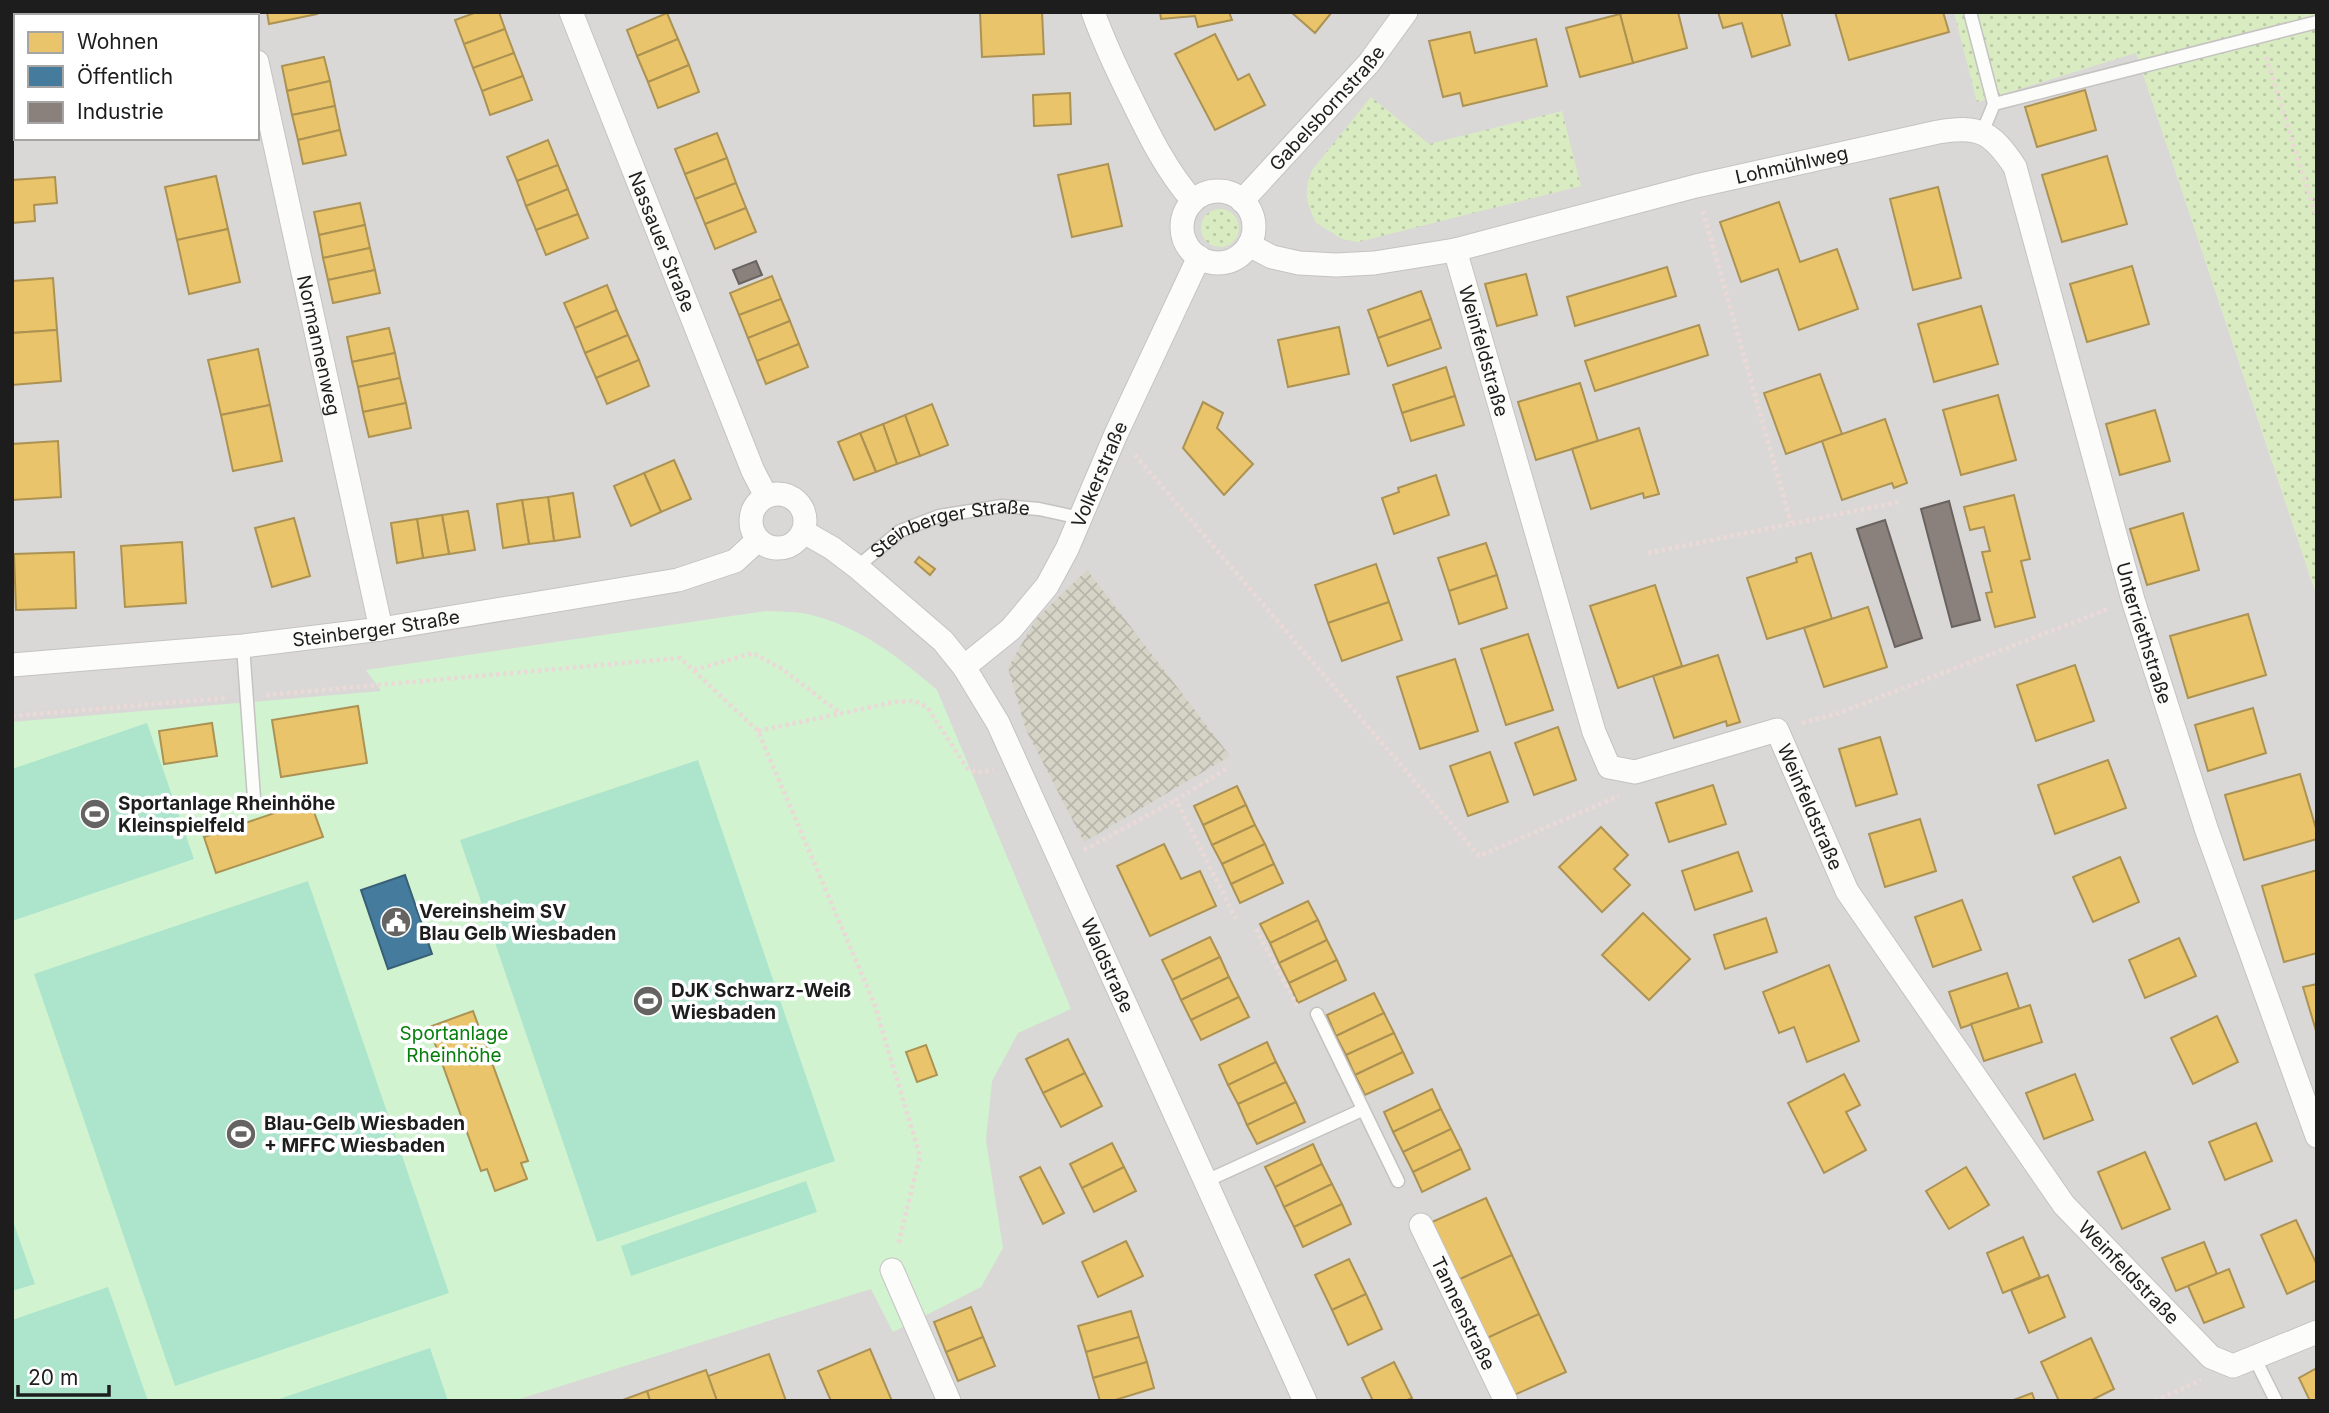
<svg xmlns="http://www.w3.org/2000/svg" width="2329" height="1413" font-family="Inter,sans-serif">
<defs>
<pattern id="construction-cross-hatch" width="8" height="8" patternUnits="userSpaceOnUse" patternTransform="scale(1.75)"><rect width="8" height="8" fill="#d5d4c6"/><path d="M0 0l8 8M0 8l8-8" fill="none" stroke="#b6b6aa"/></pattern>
<pattern id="grass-dots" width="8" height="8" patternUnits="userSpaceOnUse" patternTransform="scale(1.75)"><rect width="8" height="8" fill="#d8ebc1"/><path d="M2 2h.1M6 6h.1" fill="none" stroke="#b9c9a5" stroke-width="1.8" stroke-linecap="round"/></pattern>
</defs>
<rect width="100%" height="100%" fill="#ebe9e5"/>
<path fill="#dad8d6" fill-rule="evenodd" d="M12,12h1942l24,90 158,-50 181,545v804h-2305zM16,16h241v122h-241z"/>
<path fill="url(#construction-cross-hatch)" d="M1087,570l143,186 -146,86 -58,-112 -18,-62 28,-49z"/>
<g fill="url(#grass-dots)">
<path d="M1954,12h363v585l-181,-544 -159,49z"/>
<path d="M1371,97l58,47 133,-33 19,75 -223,56 -16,-3 -27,-17 -8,-22v-15l5,-15z"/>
<circle cx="1220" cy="228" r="19"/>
</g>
<path fill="#d1f3d0" d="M766,611c16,1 34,0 49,5 48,13 85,42 122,74l134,319 -53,24 -26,48 -6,59 17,108 -22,39 -88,45 -22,-43 -358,112h-501v-679l369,-31 -15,-21z"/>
<g fill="#ade5cc">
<path d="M147,723l47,136 -182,62v-152z"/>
<path d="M698,760l137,401 -238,81 -137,-402z"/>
<path d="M308,881l141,412 -274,93 -141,-412z"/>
<path d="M806,1181l11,31 -186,64 -10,-30z"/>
<path d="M12,1218l23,66 -23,7z"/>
<path d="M108,1287l40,114h-136v-81z"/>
<path d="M430,1348l18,53h-175l3,-1z"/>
</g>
<path fill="#dad9d7" d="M230,647l4,45 -49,7 -173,12v-46z"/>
<g fill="#e9c46a" stroke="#ac9253" stroke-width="2">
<path d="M12,12h15v4h-11v26h-4z"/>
<path d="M121,12h57l1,4h-57z"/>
<path d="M267,12h49l1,2 -48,10z"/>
<path d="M477,12h22l6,17 -41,15 -9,-24z"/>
<path d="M980,12h62l2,42 -62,3z"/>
<path d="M1160,12h69l3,8 -34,7 -3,-11 -34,3z"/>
<path d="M1291,12h41l-17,21z"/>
<path d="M1625,12h53l9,36 -54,15 -13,-49z"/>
<path d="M1718,12h63l9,33 -38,12 -10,-34 -19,5z"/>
<path d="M1835,12h108l6,20 -100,28z"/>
<path d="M667,13l11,26 -41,17 -10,-26z"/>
<path d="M1620,14l13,49 -53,14 -14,-49z"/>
<path d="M505,29l9,24 -41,15 -9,-24z"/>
<path d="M1470,32l5,21 61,-14 11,47 -84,20 -3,-13 -17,4 -14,-56z"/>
<path d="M1215,34l23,46 11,-6 16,31 -50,25 -40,-76z"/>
<path d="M678,39l11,26 -41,17 -11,-26z"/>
<path d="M514,53l9,23 -41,15 -9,-23z"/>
<path d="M324,57l6,24 -43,10 -5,-25z"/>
<path d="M689,65l10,27 -41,16 -10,-26z"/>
<path d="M523,76l9,24 -42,15 -8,-24z"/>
<path d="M330,81l5,25 -43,9 -5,-24z"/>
<rect x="12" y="83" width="4" height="53"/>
<path d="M2085,90l11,40 -59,17 -12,-40z"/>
<path d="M1070,93l1,31 -37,2 -1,-31z"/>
<path d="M335,106l5,24 -42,10 -6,-25z"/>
<path d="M340,130l6,25 -43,9 -5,-24z"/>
<path d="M717,133l10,25 -42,16 -10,-25z"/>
<path d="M548,140l10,25 -41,16 -10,-24z"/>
<path d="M2107,156l20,68 -65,18 -20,-67z"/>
<path d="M727,158l9,25 -41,16 -10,-25z"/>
<path d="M1108,164l14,62 -50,11 -14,-62z"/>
<path d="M558,165l10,24 -42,17 -9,-25z"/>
<path d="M216,176l12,53 -51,11 -12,-53z"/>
<path d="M55,177l2,26 -23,2 1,16 -23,2v-43z"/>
<path d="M736,183l10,25 -41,16 -10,-25z"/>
<path d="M1938,187l23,91 -48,12 -23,-91z"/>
<path d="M568,189l10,25 -42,16 -10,-24z"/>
<path d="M1779,202l21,60 37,-13 21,60 -59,21 -21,-61 -37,13 -21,-60z"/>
<path d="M360,203l5,22 -46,10 -5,-23z"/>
<path d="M746,208l10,24 -41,17 -10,-25z"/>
<path d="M578,214l10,24 -42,17 -10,-25z"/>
<path d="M365,225l5,23 -47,10 -4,-23z"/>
<path d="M228,229l12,53 -51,12 -12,-54z"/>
<path d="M370,248l5,22 -47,10 -5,-22z"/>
<path d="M2132,266l17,58 -62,18 -17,-58z"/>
<path d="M1667,267l9,29 -101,30 -8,-29z"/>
<path d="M375,270l5,23 -47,10 -5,-23z"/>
<path d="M1526,274l11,41 -40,11 -12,-42z"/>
<path d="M772,276l9,23 -42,16 -9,-22z"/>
<path d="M53,278l4,52 -45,3v-52z"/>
<path d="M607,285l10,25 -42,18 -11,-25z"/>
<path d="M1421,291l10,28 -53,19 -10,-28z"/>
<path d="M781,299l9,22 -42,17 -9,-23z"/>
<path d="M1981,306l17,58 -64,18 -16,-58z"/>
<path d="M617,310l11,25 -43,18 -10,-25z"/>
<path d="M1431,319l10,29 -53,18 -10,-28z"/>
<path d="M790,321l9,23 -42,17 -9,-23z"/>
<path d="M1699,325l9,30 -113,36 -10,-30z"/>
<path d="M1339,327l10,47 -61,13 -10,-47z"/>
<path d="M389,328l6,25 -43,9 -5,-25z"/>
<path d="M57,330l4,51 -49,4v-52z"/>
<path d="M628,335l11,25 -43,18 -11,-25z"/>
<path d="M799,344l9,23 -42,17 -9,-23z"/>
<path d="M258,349l12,56 -49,10 -13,-55z"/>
<path d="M395,353l5,25 -42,9 -6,-25z"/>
<path d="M639,360l10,26 -42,18 -11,-26z"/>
<path d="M1446,367l9,29 -53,17 -9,-28z"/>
<path d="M1820,374l22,60 -56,20 -22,-61z"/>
<path d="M400,378l6,25 -43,9 -5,-25z"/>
<path d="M1580,383l18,58 -62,19 -18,-58z"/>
<path d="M1998,395l18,65 -55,15 -18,-65z"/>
<path d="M1455,396l9,29 -53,16 -9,-28z"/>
<path d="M1203,402l20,11 -6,15 36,36 -29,31 -41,-47z"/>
<path d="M406,403l5,25 -42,9 -6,-25z"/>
<path d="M932,404l16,41 -28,11 -15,-41z"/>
<path d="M270,405l12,56 -49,10 -12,-56z"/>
<path d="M2155,410l15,51 -50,14 -14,-51z"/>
<path d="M905,415l15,41 -23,8 -14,-40z"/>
<path d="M1885,419l22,64 -13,5 -2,-5 -50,17 -20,-59z"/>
<path d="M883,424l14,40 -21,8 -16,-39z"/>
<path d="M1639,428l20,66 -15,4 -1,-5 -52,16 -19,-60z"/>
<path d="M860,433l16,39 -22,8 -16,-38z"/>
<path d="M58,441l3,56 -49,3v-56z"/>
<path d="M674,460l17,39 -30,13 -17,-39z"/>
<path d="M644,473l17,39 -30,14 -17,-40z"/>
<path d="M1436,475l13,40 -55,19 -12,-36 17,-6 -1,-4z"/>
<path d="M573,493l7,44 -26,4 -6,-44z"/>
<path d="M2014,495l16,64 -9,2 14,56 -40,10 -9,-34 6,-1 -10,-40 8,-1 -6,-24 -14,3 -6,-23z"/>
<path d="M548,497l6,44 -25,3 -7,-44z"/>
<path d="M522,500l7,44 -26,4 -6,-44z"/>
<path d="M468,511l7,39 -26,4 -7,-39z"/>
<path d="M2183,513l16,57 -52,15 -17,-56z"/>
<path d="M442,515l7,39 -26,4 -6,-39z"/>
<path d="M294,518l16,58 -38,11 -17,-59z"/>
<path d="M417,519l6,39 -26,5 -6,-40z"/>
<path d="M182,542l4,61 -61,4 -4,-61z"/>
<path d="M1486,543l11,32 -48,16 -11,-33z"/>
<path d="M74,552l2,56 -60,2 -2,-56z"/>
<path d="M1811,553l21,66 -65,20 -20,-61 50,-16 -1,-4z"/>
<path d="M919,557l16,12 -5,6 -15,-13z"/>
<path d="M1376,564l13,38 -61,21 -13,-38z"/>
<path d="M1497,575l10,33 -48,16 -10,-33z"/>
<path d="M1655,585l27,81 -64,22 -28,-82z"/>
<path d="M1389,602l13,38 -60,21 -14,-38z"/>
<path d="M1868,607l19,60 -63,20 -20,-59z"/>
<path d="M2248,614l18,61 -78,23 -18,-62z"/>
<path d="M1528,634l25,76 -47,15 -25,-76z"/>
<path d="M1718,655l22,67 -13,4 -1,-5 -52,17 -21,-62z"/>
<path d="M1455,659l23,72 -58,18 -23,-72z"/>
<path d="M2075,665l19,56 -58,20 -19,-56z"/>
<path d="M358,706l9,57 -86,14 -9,-57z"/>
<path d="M2253,708l13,45 -58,18 -13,-46z"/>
<path d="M212,723l5,33 -53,8 -5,-33z"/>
<path d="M1558,727l18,53 -42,15 -19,-52z"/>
<path d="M1880,737l17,57 -41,12 -17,-57z"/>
<path d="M1490,752l18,50 -40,14 -18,-50z"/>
<path d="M2108,760l18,48 -71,26 -17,-49z"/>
<path d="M2300,774l17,58v7l-73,21 -19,-65z"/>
<path d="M1713,785l13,39 -57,18 -13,-39z"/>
<path d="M1237,786l9,19 -43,20 -9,-19z"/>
<path d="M310,801l13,36 -107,36 -12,-36z"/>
<path d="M1246,805l9,20 -43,20 -9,-20z"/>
<path d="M1920,819l16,52 -51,16 -16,-53z"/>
<path d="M1255,825l10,19 -43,20 -10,-19z"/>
<path d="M1601,827l27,28 -14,14 16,16 -28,27 -43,-45z"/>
<path d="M1164,844l17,35 19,-8 16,35 -66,30 -33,-70z"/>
<path d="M1265,844l9,20 -43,20 -9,-20z"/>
<path d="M1738,852l14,39 -57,19 -13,-39z"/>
<path d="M2120,857l19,45 -46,20 -20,-45z"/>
<path d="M1274,864l9,19 -43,20 -9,-19z"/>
<path d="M2317,870v83l-33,9 -22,-76z"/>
<path d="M1962,900l19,50 -48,17 -18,-50z"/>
<path d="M1308,901l10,19 -48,23 -10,-19z"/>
<path d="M1643,913l47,46 -41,41 -47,-45z"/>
<path d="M1766,918l11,34 -52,17 -11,-34z"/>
<path d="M1318,920l9,20 -48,23 -9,-20z"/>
<path d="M1210,937l10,20 -48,23 -10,-20z"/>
<path d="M2179,938l17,38 -51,22 -16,-38z"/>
<path d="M1327,940l10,20 -48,23 -10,-20z"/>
<path d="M1220,957l9,20 -48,23 -9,-20z"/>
<path d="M1337,960l9,20 -48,23 -9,-20z"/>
<path d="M1829,965l30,76 -52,21 -13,-35 -15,6 -16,-41z"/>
<path d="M2007,973l12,35 -58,20 -12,-36z"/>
<path d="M1229,977l10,20 -48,23 -10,-20z"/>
<path d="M2317,984v50l-14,-47z"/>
<path d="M1374,993l10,20 -48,23 -9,-21z"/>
<path d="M1239,997l10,20 -48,23 -10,-20z"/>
<path d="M2030,1005l12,37 -58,19 -13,-37z"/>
<path d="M473,1011l55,150 -7,2 6,16 -32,12 -8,-22 -6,2 -52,-144z"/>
<path d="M1384,1013l10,20 -48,22 -10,-19z"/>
<path d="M2217,1016l21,46 -45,22 -22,-46z"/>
<path d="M1394,1033l9,19 -48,23 -9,-20z"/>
<path d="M1068,1039l17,34 -42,20 -17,-34z"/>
<path d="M1267,1042l9,20 -48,23 -9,-20z"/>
<path d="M926,1045l11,30 -20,7 -11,-30z"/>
<path d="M1403,1052l10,21 -48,22 -10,-20z"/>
<path d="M1276,1062l10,20 -48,22 -10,-19z"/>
<path d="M1085,1073l17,33 -41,21 -18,-34z"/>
<path d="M1844,1074l16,31 -14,7 20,38 -42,23 -36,-70z"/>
<path d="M2075,1074l18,46 -49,19 -18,-46z"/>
<path d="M1286,1082l10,20 -49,23 -9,-21z"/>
<path d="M1432,1089l9,20 -48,23 -9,-20z"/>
<path d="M1296,1102l9,20 -48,22 -10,-19z"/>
<path d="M1441,1109l10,20 -48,23 -10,-20z"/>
<path d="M2256,1123l16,38 -47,19 -16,-38z"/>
<path d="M1451,1129l10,20 -48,23 -10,-20z"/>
<path d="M1112,1143l12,24 -42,21 -12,-24z"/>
<path d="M1313,1144l9,20 -47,23 -10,-20z"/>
<path d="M1461,1149l9,20 -48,23 -9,-20z"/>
<path d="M2145,1152l25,57 -48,20 -24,-57z"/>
<path d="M1322,1164l10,20 -48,23 -9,-20z"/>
<path d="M1040,1167l24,46 -21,11 -23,-47z"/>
<path d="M1124,1167l12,24 -42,21 -12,-24z"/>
<path d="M1966,1167l23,38 -40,24 -23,-38z"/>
<path d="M1332,1184l10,20 -48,23 -10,-20z"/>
<path d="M1486,1198l26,57 -54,25 -26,-58z"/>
<path d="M1342,1204l9,20 -48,23 -9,-20z"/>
<path d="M2296,1220l21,45v15l-30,14 -26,-59z"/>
<path d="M2023,1237l17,40 -37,16 -16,-40z"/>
<path d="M1126,1241l17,35 -45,21 -16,-35z"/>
<path d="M2204,1242l13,32 -41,17 -14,-33z"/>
<path d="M1512,1255l27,59 -54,25 -27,-59z"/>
<path d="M1349,1259l17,35 -34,16 -17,-35z"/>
<path d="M2229,1269l15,38 -40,16 -16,-37z"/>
<path d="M2048,1275l17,42 -36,16 -18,-43z"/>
<path d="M1366,1294l16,35 -34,16 -16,-35z"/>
<path d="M971,1307l12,30 -37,15 -12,-30z"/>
<path d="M1131,1311l8,26 -53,15 -8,-26z"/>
<path d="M1539,1314l27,58 -54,24 -27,-57z"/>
<path d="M983,1337l12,29 -37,15 -12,-29z"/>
<path d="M1139,1337l8,25 -54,16 -7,-26z"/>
<path d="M2091,1338l23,51 -24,12h-31l-18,-39z"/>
<path d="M870,1349l22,52h-61l-13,-30z"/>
<path d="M769,1354l17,47h-69l-9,-25z"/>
<path d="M1147,1362l7,26 -42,13h-12l-7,-23z"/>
<path d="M1394,1362l18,36 -7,3h-32l-11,-23z"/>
<path d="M2317,1368v33h-7l-11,-23z"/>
<path d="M706,1370l11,31h-67l-3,-10z"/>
<path d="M647,1391l3,10h-30z"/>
<path d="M2032,1393l3,8h-24z"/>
</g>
<path fill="#457b9d" stroke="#395f77" stroke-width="2" d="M405,875l27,79 -44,15 -27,-79z"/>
<g fill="#8a817c" stroke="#696360" stroke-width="2">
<path d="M756,261l6,14 -23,9 -6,-14z"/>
<path d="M1949,501l31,119 -28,7 -31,-118z"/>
<path d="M1885,520l37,118 -27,9 -38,-118z"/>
</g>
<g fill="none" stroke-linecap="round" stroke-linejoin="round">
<g stroke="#c4c3c1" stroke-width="15">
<g id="service">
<path d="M1970,12l24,92"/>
<path d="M1982,133l12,-29 323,-82"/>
<path id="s1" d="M857,567l43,-36 39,-15 63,-10 37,3 41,9"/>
<path d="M243,646l11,152"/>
<path d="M1317,1014l81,167"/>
<path d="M1206,1181l156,-71"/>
<path d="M2254,1357l22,44"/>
</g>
</g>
<g stroke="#c4c3c1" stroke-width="25">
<g id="minor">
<path d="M246,12l1,4"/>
<path id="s2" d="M571,12l182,459 13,25"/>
<path d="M1093,12c11,30 24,58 38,86 18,37 35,72 62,103"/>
<path id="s3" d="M257,62l124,567"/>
<circle cx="1218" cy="227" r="36"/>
<path id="s4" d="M1242,201l127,-138 37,-51"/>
<path id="s5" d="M1249,245l23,12 27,6 37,2 38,-2 81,-13 241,-64 242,-54c41,-7 54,0 77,35l118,433 74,231 110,305"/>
<path id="s6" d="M1455,250l139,482 15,35 26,5 142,-42 70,161 217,314 147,152 22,9 84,-34"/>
<circle cx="778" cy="521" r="27"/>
<path id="s7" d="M804,532l28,16 25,19 86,74 21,26 34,56 307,678"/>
<path id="s8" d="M12,665l231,-19 138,-17 297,-49 57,-19 23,-21"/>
<path id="s9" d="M964,667l47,-38 36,-43 20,-37 49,-115 83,-177"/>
<path id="s10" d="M1421,1225l85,176"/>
<path d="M892,1270l57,131"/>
</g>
</g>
<g stroke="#ebd9d7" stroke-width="4.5" stroke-dasharray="3.5 3.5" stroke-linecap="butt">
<path d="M2266,57l51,162"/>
<path d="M1703,211l88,312"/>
<path d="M1135,455l344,401 140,-60"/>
<path d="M1648,553l251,-51"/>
<path d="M694,670l59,-17 29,16 58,44"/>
<path d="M266,695l414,-37 78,73 116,272 46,153 -22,89"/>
<path d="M12,716l214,-18"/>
<path d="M1802,723l37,-10 269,-104"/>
<path d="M758,731l137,-29 19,-1 13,6 40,61 9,5 17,-3"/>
<path d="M1226,769l-50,31 60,119"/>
<path d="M1084,850l92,-50"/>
<path d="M1256,929l41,77"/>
<path d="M2155,1401l46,-21"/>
</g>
<use href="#service" stroke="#fcfcfb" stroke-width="12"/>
<use href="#minor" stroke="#fcfcfb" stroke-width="23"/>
</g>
<defs>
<g id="stadium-disc" transform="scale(1.575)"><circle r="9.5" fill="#656463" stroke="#fff"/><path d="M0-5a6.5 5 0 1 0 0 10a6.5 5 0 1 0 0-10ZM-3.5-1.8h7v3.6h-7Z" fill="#fff"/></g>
<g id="civic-disc" transform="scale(1.575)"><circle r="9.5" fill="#656463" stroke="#fff"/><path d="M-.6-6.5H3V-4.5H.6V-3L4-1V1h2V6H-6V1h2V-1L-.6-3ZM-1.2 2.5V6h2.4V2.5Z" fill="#fff"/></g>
</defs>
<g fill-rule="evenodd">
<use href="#stadium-disc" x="95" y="814"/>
<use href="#civic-disc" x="396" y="922"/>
<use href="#stadium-disc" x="648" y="1001"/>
<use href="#stadium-disc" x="241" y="1134"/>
</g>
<g text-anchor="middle" stroke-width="7" stroke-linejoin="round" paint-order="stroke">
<g font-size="19" fill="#1d1d1d" stroke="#fff">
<text dy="7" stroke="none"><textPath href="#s4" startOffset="126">Gabelsbornstraße</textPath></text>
<text dy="7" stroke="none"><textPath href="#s5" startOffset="558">Lohmühlweg</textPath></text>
<text dy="7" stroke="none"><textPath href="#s2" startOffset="247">Nassauer Straße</textPath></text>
<text dy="7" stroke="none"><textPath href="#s3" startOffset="290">Normannenweg</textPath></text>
<text dy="7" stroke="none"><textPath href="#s6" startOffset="105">Weinfeldstraße</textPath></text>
<text dy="7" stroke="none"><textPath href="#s9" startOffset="240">Volkerstraße</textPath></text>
<text dy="7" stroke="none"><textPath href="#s1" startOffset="105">Steinberger Straße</textPath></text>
<text dy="7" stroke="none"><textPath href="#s8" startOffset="366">Steinberger Straße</textPath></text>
<text dy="7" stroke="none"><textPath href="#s5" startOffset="1284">Unterriethstraße</textPath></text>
<text dy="7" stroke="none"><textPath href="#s6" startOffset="798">Weinfeldstraße</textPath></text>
<text dy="7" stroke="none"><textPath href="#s7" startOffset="542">Waldstraße</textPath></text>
<text dy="7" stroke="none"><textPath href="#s6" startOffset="1365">Weinfeldstraße</textPath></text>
<text dy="7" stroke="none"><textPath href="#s10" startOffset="98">Tannenstraße</textPath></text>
</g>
<g font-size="19" font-weight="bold" fill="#1d1d1d" stroke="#fff" text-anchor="start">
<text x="118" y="810">Sportanlage Rheinhöhe<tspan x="118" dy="22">Kleinspielfeld</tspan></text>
<text x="419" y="918">Vereinsheim SV<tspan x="419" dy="22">Blau Gelb Wiesbaden</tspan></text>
<text x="671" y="997">DJK Schwarz-Weiß<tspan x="671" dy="22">Wiesbaden</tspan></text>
<text x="264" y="1130">Blau-Gelb Wiesbaden<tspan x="264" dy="22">+ MFFC Wiesbaden</tspan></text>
</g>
<g font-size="19" fill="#067f0d" stroke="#fff">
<text x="454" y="1040">Sportanlage<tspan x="454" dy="22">Rheinhöhe</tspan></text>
</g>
</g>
<rect width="2329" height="1413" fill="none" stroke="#1d1d1d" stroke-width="28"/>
<rect x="14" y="14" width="245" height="126" fill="#ffffff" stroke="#a5a5a5" stroke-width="2"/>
<rect x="28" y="32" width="35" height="21" fill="#e9c46a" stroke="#a5a5a5" stroke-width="2"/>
<text x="77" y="49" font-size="21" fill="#1d1d1d">Wohnen</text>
<rect x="28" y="66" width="35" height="21" fill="#457b9d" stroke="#a5a5a5" stroke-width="2"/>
<text x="77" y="84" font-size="21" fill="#1d1d1d">Öffentlich</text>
<rect x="28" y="102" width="35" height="21" fill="#8a817c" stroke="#a5a5a5" stroke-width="2"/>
<text x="77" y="119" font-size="21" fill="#1d1d1d">Industrie</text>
<path d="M18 1385v10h91v-10" fill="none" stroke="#1d1d1d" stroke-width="3.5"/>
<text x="28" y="1385" font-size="21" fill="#1d1d1d" stroke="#ffffff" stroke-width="5" paint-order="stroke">20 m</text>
</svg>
